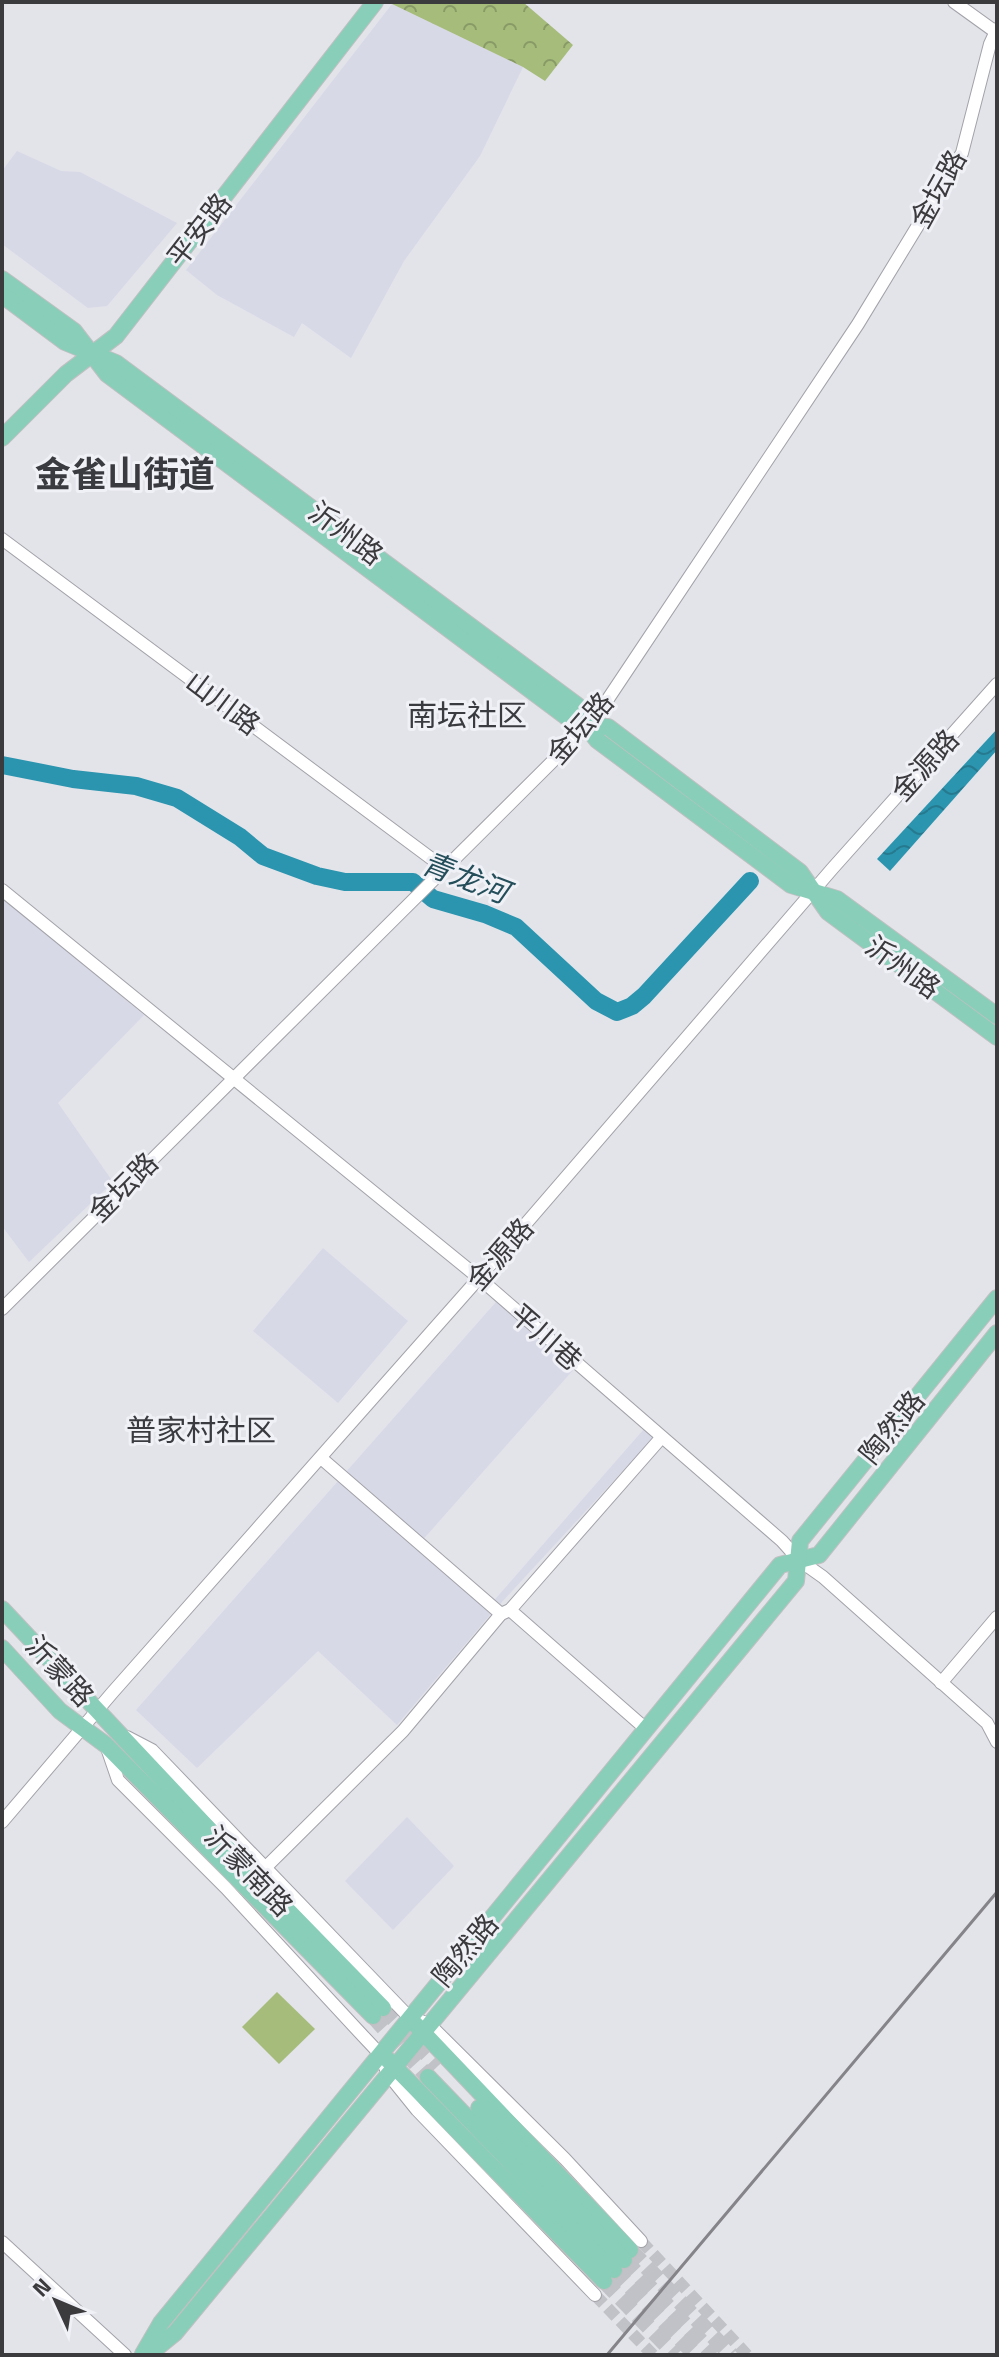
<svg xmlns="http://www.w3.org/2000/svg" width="999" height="2357" font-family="'Titillium Web','Noto Sans SC',sans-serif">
<defs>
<pattern id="park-crowns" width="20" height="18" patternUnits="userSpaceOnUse" patternTransform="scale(2)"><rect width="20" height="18" fill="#a6bc7b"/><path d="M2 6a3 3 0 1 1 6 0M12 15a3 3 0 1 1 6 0" fill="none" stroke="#889a66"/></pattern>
<pattern id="water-waves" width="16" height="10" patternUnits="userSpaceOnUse" patternTransform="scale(2)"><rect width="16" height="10" fill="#2b94ae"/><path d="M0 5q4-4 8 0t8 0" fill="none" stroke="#267a8f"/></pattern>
</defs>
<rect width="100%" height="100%" fill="#e3e3ea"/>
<g fill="#d8d9e7">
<path d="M392,4l131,63 -43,89 -76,105 -53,97 -49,-35 -8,14 -77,-42 -31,-25z"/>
<path d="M17,151l44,20 19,1 97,51 -70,83 -19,2 -86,-64v-73z"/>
<path d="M2,895l142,120 -86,88 55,79 -84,80 -27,-36z"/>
<path d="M323,1248l85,73 -70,82 -85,-72z"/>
<path d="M496,1302l78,67 -154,174 70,62 154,-176 10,8 -164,178 -93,110 -79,-74 -121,117 -61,-58z"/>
<path d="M407,1817l47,49 -61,64 -48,-49z"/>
</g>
<path fill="#a6bc7b" d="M277,1992l38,37 -36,35 -37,-37z"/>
<path fill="url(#park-crowns)" d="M394,2h129l50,43 -28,36 -22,-14 -131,-63z"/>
<path fill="url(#water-waves)" d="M997,729v21l-107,121 -13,-12z"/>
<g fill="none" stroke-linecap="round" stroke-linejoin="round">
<path stroke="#2b94ae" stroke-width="18" d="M2,765l71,14 63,7 41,12 63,39 23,19 54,20 28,6h68l20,17 52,15 31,13 80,74 21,11 15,-6 12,-10 106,-115"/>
<g stroke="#c1c1c8" stroke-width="12" stroke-dasharray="12 6" stroke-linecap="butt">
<path d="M641,2241l106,114"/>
<path d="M595,2295l58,60"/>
</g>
<g stroke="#c1c1c8" stroke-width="16" stroke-dasharray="16 8" stroke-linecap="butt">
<path d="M383,2008l55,58"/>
<path d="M373,2016l55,61"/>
<path d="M630,2250l101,105"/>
<path d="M624,2260l90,95"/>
<path d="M614,2270l82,85"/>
<path d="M604,2281l72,74"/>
</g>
<g stroke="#a2a2a9" stroke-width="14">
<g id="minor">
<path d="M954,2l43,31"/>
<path d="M2,539l442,329"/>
<path d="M2,890l477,388 303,263 17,19 24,17 164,146 10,19"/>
<path d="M2,1309l568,-565 34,-39 254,-381 104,-171 28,-109 7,-15"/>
<path d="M321,1458l180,156"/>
<path d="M510,1610l136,119"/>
<path d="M941,1683l56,-66"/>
<path d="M127,1737l25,13 257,267 20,7 136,135 76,82"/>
<path d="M107,1748l11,32 108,108 137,148 16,17 9,21 29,36 178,185"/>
<path d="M2,1822l110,-129 367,-415 353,-409 165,-185"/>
<path d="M265,1868l138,-137 98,-117 9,-4 151,-172"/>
<path d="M2,2242l123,113"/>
</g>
</g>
<g stroke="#c0c0c1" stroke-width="18">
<g id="major">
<path d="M2,279l72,52 33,43 461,344 18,8 22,1 192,145 28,40 169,125"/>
<path d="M2,295l63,47 51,21 462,343 8,20 11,14 194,145 46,14 160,117"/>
<path d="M2,438l64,-64 50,-38 259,-334"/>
<path d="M2,1609l219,233 162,166"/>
<path d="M2,1648l58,63 46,34 267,271"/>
<path d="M415,2024l215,226"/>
<path d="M387,2059l217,222"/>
<path d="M428,2077l186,193"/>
<path d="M479,2108l145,152"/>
<path d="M143,2354l18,-31 619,-758 39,-10 178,-222"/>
<path d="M148,2355l27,-22 621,-752 4,-40 197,-243"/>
</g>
</g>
<use href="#minor" stroke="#fff" stroke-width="12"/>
<use href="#major" stroke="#89ceb8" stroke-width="16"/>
<path stroke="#848489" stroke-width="3" d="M607,2355l390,-463"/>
</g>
<g text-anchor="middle" stroke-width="6" stroke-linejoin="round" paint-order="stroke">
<g font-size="28" fill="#3b3b3e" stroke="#f0f0f7">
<text transform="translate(938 189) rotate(-61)" y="10">金坛路</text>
<text transform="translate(199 230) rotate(-52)" y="10">平安路</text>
<text transform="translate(346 533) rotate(37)" y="10">沂州路</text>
<text transform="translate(223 703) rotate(37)" y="10">山川路</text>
<text transform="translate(580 728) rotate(-49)" y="10">金坛路</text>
<text transform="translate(925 765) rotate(-48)" y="10">金源路</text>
<text transform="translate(903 967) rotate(36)" y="10">沂州路</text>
<text transform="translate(123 1187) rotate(-45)" y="10">金坛路</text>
<text transform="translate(500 1254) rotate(-49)" y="10">金源路</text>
<text transform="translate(546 1337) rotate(41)" y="10">平川巷</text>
<text transform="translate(892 1427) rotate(-51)" y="10">陶然路</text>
<text transform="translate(60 1671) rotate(47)" y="10">沂蒙路</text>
<text transform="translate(249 1871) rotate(46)" y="10">沂蒙南路</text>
<text transform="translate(465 1950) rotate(-50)" y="10">陶然路</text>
</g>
<g font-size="30" fill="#3a3b40" stroke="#f0f0f7">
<text x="467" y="726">南坛社区</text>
<text x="201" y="1441">普家村社区</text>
</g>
<g font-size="30" font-style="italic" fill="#234e5a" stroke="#f0f0f7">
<text transform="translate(465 878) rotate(21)" y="10">青龙河</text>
</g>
<g font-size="36" font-weight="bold" fill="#3a3b40" stroke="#f0f0f7">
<text x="125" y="487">金雀山街道</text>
</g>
</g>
<rect width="999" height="2357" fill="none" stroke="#3b3b3e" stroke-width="8"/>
<g transform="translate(56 2301) rotate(314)" stroke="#f0f0f7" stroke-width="6" paint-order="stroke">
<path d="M0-6L14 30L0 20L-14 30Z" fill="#3b3b3e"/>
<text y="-12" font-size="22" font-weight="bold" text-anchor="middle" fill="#3b3b3e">N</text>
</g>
</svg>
